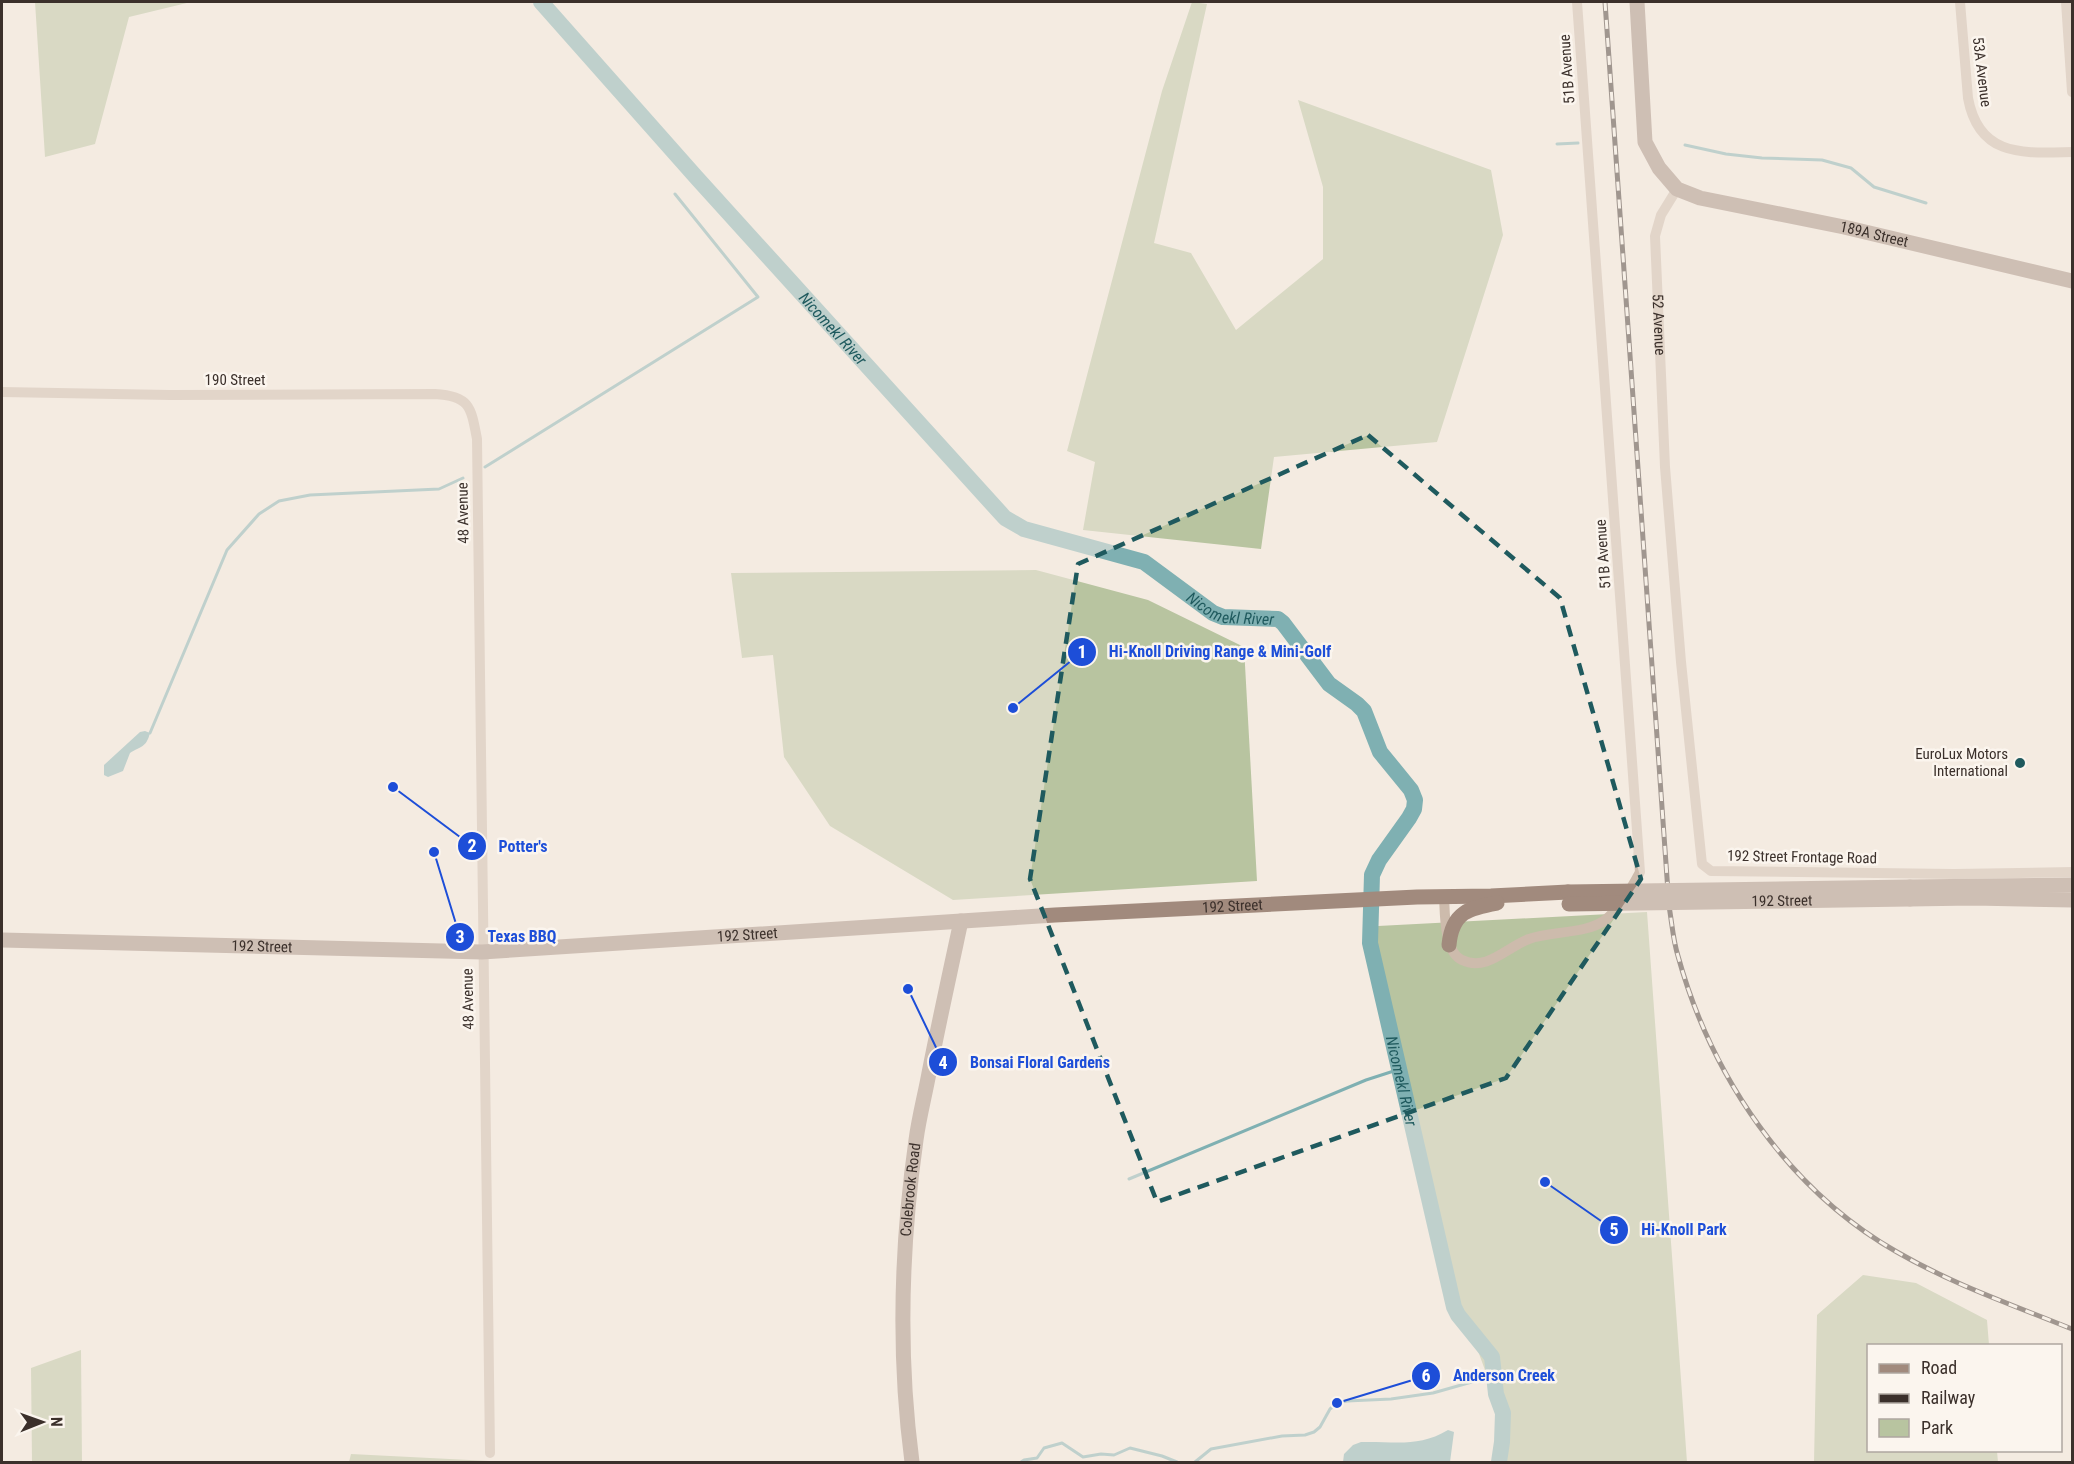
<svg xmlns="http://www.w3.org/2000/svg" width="2074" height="1464" font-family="'Roboto Condensed',sans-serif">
<rect width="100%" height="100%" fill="#f4ebe1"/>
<g fill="#b8c4a0">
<path d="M35,2h156l-62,15 -34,127 -50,13z"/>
<path d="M1192,2l15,2 -53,239 37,10 45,77 87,-71v-72l-25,-87 193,70 12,65 -66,207 -163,15 -13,92 -178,-19 12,-68 -28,-11 95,-360z"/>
<path d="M1036,570l112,30 96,47 13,234 -304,19 -123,-74 -46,-69 -11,-102 -31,3 -11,-85z"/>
<path d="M1647,912l40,550h-192l5,-34 -3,-25 -46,-126 -30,-104 -18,-90 -28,-110v-21l3,-26z"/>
<path d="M1863,1275l53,8 71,37 2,25 -121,1v104l129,1 1,11h-184l3,-147z"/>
<path d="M81,1350l1,112h-50l-1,-94z"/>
<path d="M351,1454l158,8h1h-161z"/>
</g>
<g fill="#7fb0b2">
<path d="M145,731l5,2c-4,15 -9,13 -20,20l-7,18 -15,6 -4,-2v-10l36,-33z"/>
<path d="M1448,1430l6,2 -4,30h-107l1,-8 9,-9 8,-3c33,-1 57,6 87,-12z"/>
</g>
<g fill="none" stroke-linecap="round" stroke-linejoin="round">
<g stroke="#7fb0b2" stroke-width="3">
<path d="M1557,144l21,-1"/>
<path d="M1685,145l41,9 36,4 60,2 29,8 23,19 52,16"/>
<path d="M485,467l273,-170 -83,-103"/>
<path d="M150,733l77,-183 32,-36 20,-13 31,-6 129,-6 24,-11"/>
<path d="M1129,1179l237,-99 34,-11"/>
<path d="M1499,1461l6,1"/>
<path d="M1021,1462l3,-2 13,-2 7,-10 18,-5 21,14 18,-3 13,1 16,-7 32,8 15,6"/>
<path d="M1195,1462l16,-13 71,-13 23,-1 9,-3 6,-5 10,-18 7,-6 10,-2 44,-2 42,-6 60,-17"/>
</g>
<path stroke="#7fb0b2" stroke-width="16" id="s1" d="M541,2l155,175 309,341 19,11 120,33 69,51 10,4 55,2 5,4 46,61 28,20 7,7 16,41 31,38 4,10 -1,9 -5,9 -30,42 -7,15 -2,68 84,364 4,8 34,42 4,37 7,19 -1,29 -3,20"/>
<g stroke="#cdbbac" stroke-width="10">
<path d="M1960,2l8,96c11,60 56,55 104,54"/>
<path d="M2066,2l6,90"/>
<path id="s2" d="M1677,189l-16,26 -6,21 10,231 16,195 21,202 9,7 243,3 118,-2"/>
<path d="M2,392l168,3 265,-1c35,2 36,13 42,45l13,1014"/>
<path d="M1444,896c1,18 0,56 18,64 25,12 45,-13 67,-21 21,-8 58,-5 76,-19 15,-12 26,-31 35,-48l-63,-870"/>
</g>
<g stroke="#a18a7d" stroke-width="15">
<path id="s3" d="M1637,2l8,140 14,26 18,21 23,9 144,29 228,54"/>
<path d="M1910,887l162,-2"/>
<path d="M1910,899l63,-1 99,2"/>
<path id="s4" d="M2,940l480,12 573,-37 362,-18 74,-1 77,-4"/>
<path d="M1449,945c3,-33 20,-37 48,-42"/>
<path id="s5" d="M912,1462c-14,-106 -11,-216 4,-322 3,-23 9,-45 13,-67 10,-51 21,-101 32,-152"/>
</g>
<g stroke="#3b302b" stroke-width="5">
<path id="rail" d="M1605,2l64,904c3,17 4,34 9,50 33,120 110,234 219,296 57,33 116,53 175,77"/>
</g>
<use href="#rail" stroke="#fbf5ee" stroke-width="3" stroke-dasharray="9" stroke-linecap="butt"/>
<g stroke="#a18a7d" stroke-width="15">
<path d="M1568,892l342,-5"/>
<path id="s6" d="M1569,904l341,-5"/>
</g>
</g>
<path d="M0 0H2074V1464H0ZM1368,435l192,163 81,281 -135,199 -349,124 -127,-323 48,-315z" fill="#f4ebe1" fill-opacity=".55" fill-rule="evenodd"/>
<path fill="none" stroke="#1f5a5e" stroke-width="4.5" stroke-dasharray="12 8" stroke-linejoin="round" d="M1368,435l192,163 81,281 -135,199 -349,124 -127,-323 48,-315z"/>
<circle fill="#1f5a5e" stroke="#fbf5ee" stroke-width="2" cx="2020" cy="763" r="6"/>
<g text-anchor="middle" stroke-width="5" stroke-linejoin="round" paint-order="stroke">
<g font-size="15" fill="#3b302b" stroke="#fbf5ee">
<text transform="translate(1567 69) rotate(-94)" y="5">51B Avenue</text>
<text transform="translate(1982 72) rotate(83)" y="5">53A Avenue</text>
<text dy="5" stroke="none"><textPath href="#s3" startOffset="400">189A Street</textPath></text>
<text dy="5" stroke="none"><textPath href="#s2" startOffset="141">52 Avenue</textPath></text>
<text x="235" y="385">190 Street</text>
<text transform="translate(463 513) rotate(-91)" y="5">48 Avenue</text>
<text transform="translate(1603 554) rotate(-94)" y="5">51B Avenue</text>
<text transform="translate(1802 857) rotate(1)" y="5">192 Street Frontage Road</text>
<text dy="5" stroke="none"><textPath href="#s6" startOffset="213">192 Street</textPath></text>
<text dy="5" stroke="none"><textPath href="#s4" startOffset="1232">192 Street</textPath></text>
<text dy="5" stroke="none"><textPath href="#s4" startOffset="746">192 Street</textPath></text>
<text dy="5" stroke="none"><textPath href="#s4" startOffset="260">192 Street</textPath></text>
<text transform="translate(468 999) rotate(-91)" y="5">48 Avenue</text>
<text dy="5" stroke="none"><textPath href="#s5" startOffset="273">Colebrook Road</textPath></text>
</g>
<g font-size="15" fill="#3b302b" stroke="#fbf5ee" text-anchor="end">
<text x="2008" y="759">EuroLux Motors<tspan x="2008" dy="17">International</tspan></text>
</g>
<g font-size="16" font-style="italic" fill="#1f5a5e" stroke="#fbf5ee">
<text dy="6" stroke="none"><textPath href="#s1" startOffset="438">Nicomekl River</textPath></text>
<text dy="6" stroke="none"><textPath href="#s1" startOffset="942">Nicomekl River</textPath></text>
<text dy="6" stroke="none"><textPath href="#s1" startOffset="1520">Nicomekl River</textPath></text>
</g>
</g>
<path fill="none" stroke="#1d4ed8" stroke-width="2" d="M1013 708L1082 652M393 787L472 846M434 852L460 937M908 989L943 1062M1545 1182L1614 1230M1337 1403L1426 1376"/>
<g fill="#1d4ed8" stroke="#fbf5ee" stroke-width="2">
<circle cx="1013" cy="708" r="6"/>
<circle cx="393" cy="787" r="6"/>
<circle cx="434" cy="852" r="6"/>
<circle cx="908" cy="989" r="6"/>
<circle cx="1545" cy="1182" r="6"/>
<circle cx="1337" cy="1403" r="6"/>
<circle cx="1082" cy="652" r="15"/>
<circle cx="472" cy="846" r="15"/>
<circle cx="460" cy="937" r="15"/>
<circle cx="943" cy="1062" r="15"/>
<circle cx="1614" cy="1230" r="15"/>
<circle cx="1426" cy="1376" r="15"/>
</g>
<g font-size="18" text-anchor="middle" font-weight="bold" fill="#fff">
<text x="1082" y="658">1</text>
<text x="472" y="852">2</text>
<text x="460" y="943">3</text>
<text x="943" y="1069">4</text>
<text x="1614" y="1236">5</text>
<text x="1426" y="1382">6</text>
</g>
<g font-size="16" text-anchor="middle" font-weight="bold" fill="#1d4ed8" stroke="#fbf5ee" stroke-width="5" stroke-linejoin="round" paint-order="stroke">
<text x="1220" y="657">Hi-Knoll Driving Range &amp; Mini-Golf</text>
<text x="523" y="852">Potter's</text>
<text x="522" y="942">Texas BBQ</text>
<text x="1040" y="1068">Bonsai Floral Gardens</text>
<text x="1684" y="1235">Hi-Knoll Park</text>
<text x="1504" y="1381">Anderson Creek</text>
</g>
<rect width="2074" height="1464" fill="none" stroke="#3b302b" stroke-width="6"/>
<rect x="1867" y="1344" width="195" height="108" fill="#fbf5ee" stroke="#aea6a0" stroke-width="1.5"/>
<rect x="1879" y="1364" width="30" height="9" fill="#a18a7d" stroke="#aea6a0" stroke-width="1.5"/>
<text x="1921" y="1374" font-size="18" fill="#3b302b">Road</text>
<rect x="1879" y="1394" width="30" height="9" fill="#3b302b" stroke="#aea6a0" stroke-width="1.5"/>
<text x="1921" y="1404" font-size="18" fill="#3b302b">Railway</text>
<rect x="1879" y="1419" width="30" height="18" fill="#b8c4a0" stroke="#aea6a0" stroke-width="1.5"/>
<text x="1921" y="1434" font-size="18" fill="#3b302b">Park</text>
<g transform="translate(42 1422) rotate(89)" stroke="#fbf5ee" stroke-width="4.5" paint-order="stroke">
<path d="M0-4.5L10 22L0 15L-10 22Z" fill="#3b302b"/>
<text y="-9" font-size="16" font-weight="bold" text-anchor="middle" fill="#3b302b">N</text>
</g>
</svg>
